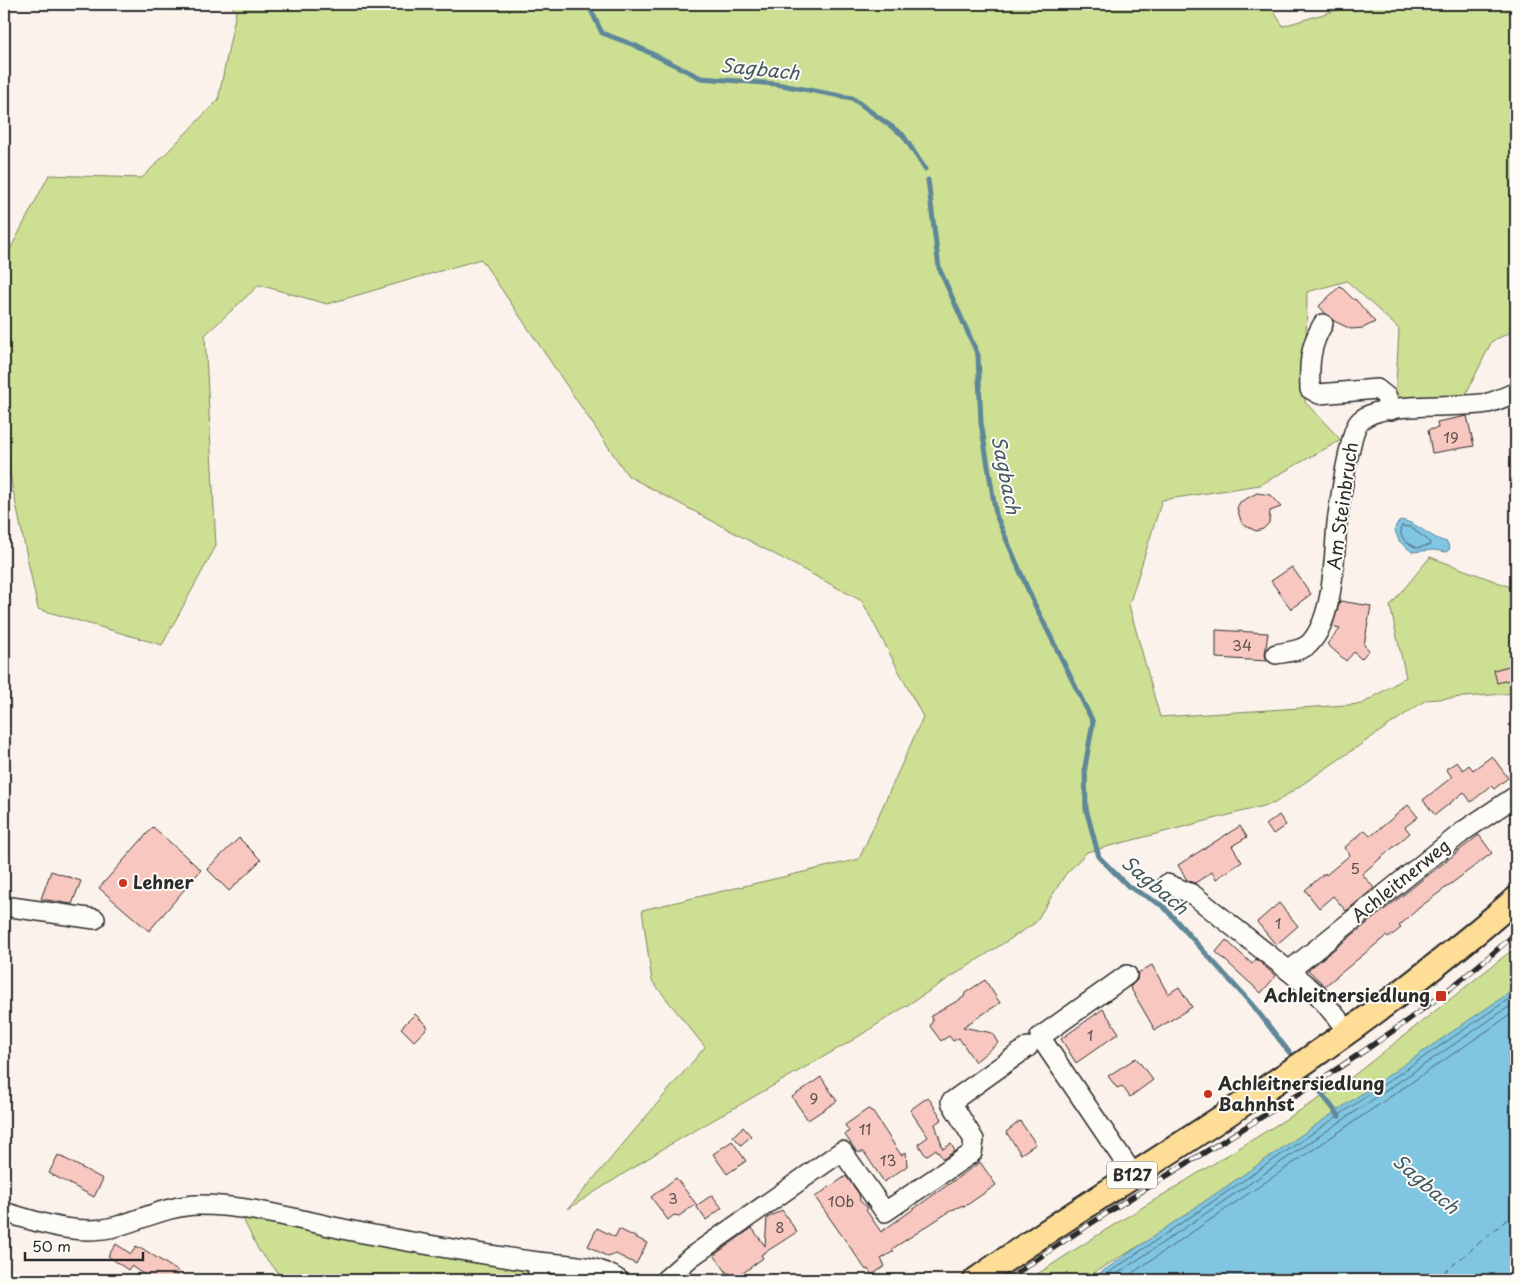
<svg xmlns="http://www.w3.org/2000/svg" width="1520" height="1284" font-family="'Playpen Sans',sans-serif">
<rect width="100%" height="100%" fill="#fcf2ec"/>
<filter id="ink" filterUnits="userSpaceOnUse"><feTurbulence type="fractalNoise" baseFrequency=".02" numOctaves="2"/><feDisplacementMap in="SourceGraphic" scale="10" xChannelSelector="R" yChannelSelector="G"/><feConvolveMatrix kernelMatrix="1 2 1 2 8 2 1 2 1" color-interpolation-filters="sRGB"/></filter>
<g filter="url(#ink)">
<g fill="#ccdf93" stroke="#7c855f">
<path d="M230,4h1039l14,22 74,-22h159v326l-24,11 -26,53 -71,8 4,-73 -52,-48 -40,11 -2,110 36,38 -81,45 -98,15 -33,105 31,112 202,-13 44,-27 -16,-71 40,-49 86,32v104l-90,7 -151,103 -188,49 -22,23 -30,48 -182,117 -187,107 -98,62 137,-162 -53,-66 -10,-71 217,-51 64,-142 -61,-116 -234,-125 -147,-217 -154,45 -68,-19 -54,50 11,211 -54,99 -124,-36 -34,-162v-186l45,-86 93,3 76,-78 18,-88z"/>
<path d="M1516,947v40l-11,9 -45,63 -362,211 -12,10h-58l76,-49 239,-147z"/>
<path d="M239,1211l290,58 4,11h-252l-4,-9 -18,-20z"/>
</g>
<g fill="#80c5e1" stroke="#5e8798">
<path d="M1401,520c18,3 28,18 46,22l3,7 -4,3 -13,-2 -21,2 -13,-11 -4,-10 1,-6z"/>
<path d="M1516,988v292h-426l7,-5z"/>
</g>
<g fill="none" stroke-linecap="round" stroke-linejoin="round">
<g stroke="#4d6974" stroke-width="1">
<path d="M1402,526l8,1 19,14 1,4 -13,3 -11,-6 -5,-7z"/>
<path d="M1098,1280l418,-286"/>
<path d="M1108,1280l408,-278"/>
<path d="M1122,1280l394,-269"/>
</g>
<g stroke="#5e8798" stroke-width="5">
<path d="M588,4l14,29 32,12 67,33 75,6 76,14 51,37 22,34"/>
<path d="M928,180l11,88 39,87 3,68 15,92 36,84 61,123 -8,45 1,42 13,48 29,29 35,20 92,102 41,53"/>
<path d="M1304,1071l35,45"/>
</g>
<path stroke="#445962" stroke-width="1" stroke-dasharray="6 5" stroke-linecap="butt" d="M1435,1280l81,-68"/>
</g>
<g fill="#f8c8c0" stroke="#2b2b2b">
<path d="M1340,286l13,13 3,1 19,22 -12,6 -12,1 -17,-8 -9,-8 -6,-7z"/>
<path d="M1467,416l7,30 -42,7 -4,-23 10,-2 -1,-6z"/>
<path d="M1257,493l13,2 11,12 -11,4 -1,12 -6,6 -7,2 -14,-7 -5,-16 3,-6z"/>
<path d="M1292,567l19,27 -20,15 -20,-28z"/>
<path d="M1340,601l31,5 -7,39 5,5 -8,9 -7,-7 -8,9 -19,-17 13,-15 -8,-2z"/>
<path d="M1216,630l52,3 -3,22 2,6 -51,-3z"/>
<path d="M1516,664v14l-19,5 -3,-13z"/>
<path d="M1492,756l16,22 -14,11 -3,-3 -20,16 -7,-10 -29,23 -12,-15 29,-23 -6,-8 11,-7 6,8 6,-5 4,5z"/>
<path d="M1408,805l10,12 -13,10 5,6 -48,41 12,14 -28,23 -13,-15 -14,12 -14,-18 20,-17 1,2 24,-20 -6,-7 21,-18 6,6z"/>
<path d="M1279,815l7,10 -13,9 -7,-9z"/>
<path d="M1240,826l7,11 -15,9 10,16 -26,17 -4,-7 -17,11 -8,-3 -9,-15z"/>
<path d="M153,827l48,43 -52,61 -50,-43z"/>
<path d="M1479,835l13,18 -72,54 -21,19 2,2 -13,10 -2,-2 -61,50 -17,-16z"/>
<path d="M239,838l22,22 -32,31 -22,-22z"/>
<path d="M51,871l30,10 -9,23 -31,-5z"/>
<path d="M1279,903l19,23 -22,19 -19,-23z"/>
<path d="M1226,940l26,24 4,-5 20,17 -15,17 -45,-41z"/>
<path d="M1152,965l16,29 11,-7 13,20 -37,23 -25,-43 7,-7 1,-7z"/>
<path d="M985,980l15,23 -37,24 29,6 6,10 -23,19 -16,-24 -6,3 -4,-5 -8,5 -11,-15 3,-6 -2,-4 33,-19 1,-4z"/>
<path d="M1103,1009l16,24 -43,30 -15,-24z"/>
<path d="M415,1014l13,13 -14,14 -13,-13z"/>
<path d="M1136,1058l17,22 -23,17 -8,-11 -5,2 -9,-12z"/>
<path d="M821,1077l16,24 -29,19 -16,-23z"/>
<path d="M928,1097l14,22 -7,5 8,25 8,-5 4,7 -12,8 -7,-10 -10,7 -8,-12 10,-7 -18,-27z"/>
<path d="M868,1109l4,2 29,44 5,-3 1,14 -23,16 -20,-30h-7l-12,-17 4,-4 -4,-6z"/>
<path d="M1020,1121l16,23 -15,10 -15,-22z"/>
<path d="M743,1127l8,9 -10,9 -8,-9z"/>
<path d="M732,1141l14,20 -19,13 -14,-20z"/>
<path d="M58,1155l45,24 -9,18 -45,-24z"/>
<path d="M980,1162l16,23 -32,22 -1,-2 -11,5 -60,39 2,2 -13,8 4,7 -13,9 -4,-6 -2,1 -51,-73 31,-21 13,18 1,7 8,7 -2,2 15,22z"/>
<path d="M676,1178l20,26 -17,12 -5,-1 -6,5 -17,-23z"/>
<path d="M712,1195l10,13 -16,12 -10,-14z"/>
<path d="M782,1210l15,22 -36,23 2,3 -20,15 -8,2 -8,-2 -13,-18 38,-27 13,18 2,-28z"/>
<path d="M597,1228l18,9 4,-8 28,14 -11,21 -20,-10 -8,3 -20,-11z"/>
<path d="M116,1244l15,10 5,-7 2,2 2,-2 39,25 -6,8h-21l-21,-14 -3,4 -20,-14z"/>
</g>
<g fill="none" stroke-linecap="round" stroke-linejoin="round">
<g stroke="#2b2b2b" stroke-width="22">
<g id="minor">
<path d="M1323,324c-13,21 -14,40 -13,65l9,5 58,-5 10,8 4,13"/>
<path d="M1276,654c11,-2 25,-3 33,-10 25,-25 25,-87 28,-121 3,-23 7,-48 12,-71 3,-10 4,-25 12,-32 23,-20 96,-11 127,-17 9,-2 19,-7 28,-11"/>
<path d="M1167,884l25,10 97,77 29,24 30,36"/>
<path d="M4,906l91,13"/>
<path d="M1289,971l176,-141 51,-34"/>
<path d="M1127,975l-87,62 93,137"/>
<path d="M4,1212c37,11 75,25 114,14 27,-8 53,-21 81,-21 54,0 110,18 164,28 58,11 117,21 175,29 27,3 58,2 81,18"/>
<path d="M538,1280v-18"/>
<path d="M665,1280l26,-23 151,-106 43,61 87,-59 2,-13 -23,-38 77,-55"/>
</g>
</g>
<g stroke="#2b2b2b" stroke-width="28">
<path id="major" d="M976,1280c112,-79 231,-149 343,-228 68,-47 134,-99 197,-153"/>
</g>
<use href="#minor" stroke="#fdfcf7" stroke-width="19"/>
<use href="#major" stroke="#fedd96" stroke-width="24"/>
<g stroke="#2b2b2b" stroke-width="5.5">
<path id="rail" d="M1007,1280c167,-119 356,-208 509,-347"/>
</g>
<use href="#rail" stroke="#fdfcf7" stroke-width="4" stroke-dasharray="11" stroke-linecap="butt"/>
</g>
</g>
<g fill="#c8321e" stroke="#fdfcf7" stroke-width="2">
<circle cx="123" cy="883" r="5"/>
<rect x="1435" y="990" width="12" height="12" rx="2.5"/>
<circle cx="1208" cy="1094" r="5"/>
</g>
<g text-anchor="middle" stroke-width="4" stroke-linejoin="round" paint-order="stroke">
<g font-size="15" fill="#5e5250">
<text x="1451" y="443">19</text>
<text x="1242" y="651">34</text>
<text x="1355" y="874">5</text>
<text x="1278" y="929">1</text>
<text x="1090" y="1041">1</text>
<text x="814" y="1104">9</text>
<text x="865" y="1135">11</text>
<text x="888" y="1166">13</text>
<text x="673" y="1204">3</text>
<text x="841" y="1207">10b</text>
<text x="780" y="1233">8</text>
</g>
<rect fill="#fdfcf7" stroke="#6a6a68" stroke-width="1" x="1107" y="1161.5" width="50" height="27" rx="4"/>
<g font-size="16" font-weight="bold" fill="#2b2b2b">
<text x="1132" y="1181">B127</text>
</g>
<g font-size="18" fill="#2b2b2b" stroke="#fdfcf7">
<text transform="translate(1343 506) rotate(-82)" y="6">Am Steinbruch</text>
<text transform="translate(1401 881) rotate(-39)" y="6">Achleitnerweg</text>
</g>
<g font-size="18" font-weight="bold" fill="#2b2b2b" stroke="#fdfcf7" text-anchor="start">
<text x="133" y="889">Lehner</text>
<text x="1430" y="1002" text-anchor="end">Achleitnersiedlung</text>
<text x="1218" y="1090">Achleitnersiedlung<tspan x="1218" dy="21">Bahnhst</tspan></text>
</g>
<g font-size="19" font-style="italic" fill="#445962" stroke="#fdfcf7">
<text transform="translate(760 69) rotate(6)" y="7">Sagbach</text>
<text transform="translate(1006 475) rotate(79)" y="7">Sagbach</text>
<text transform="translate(1155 885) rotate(40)" y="7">Sagbach</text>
<text transform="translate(1426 1184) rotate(41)" y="7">Sagbach</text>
</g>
</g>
<rect width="1520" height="1284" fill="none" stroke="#fdfcf7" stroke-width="20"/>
<rect x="10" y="10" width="1500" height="1264" fill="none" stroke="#2b2b2b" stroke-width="2" filter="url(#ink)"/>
<path d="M25 1252v8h118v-8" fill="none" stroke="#2b2b2b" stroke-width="2.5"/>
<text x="32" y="1252" font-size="15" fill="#2b2b2b" stroke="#fdfcf7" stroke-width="4" paint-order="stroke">50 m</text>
</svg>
